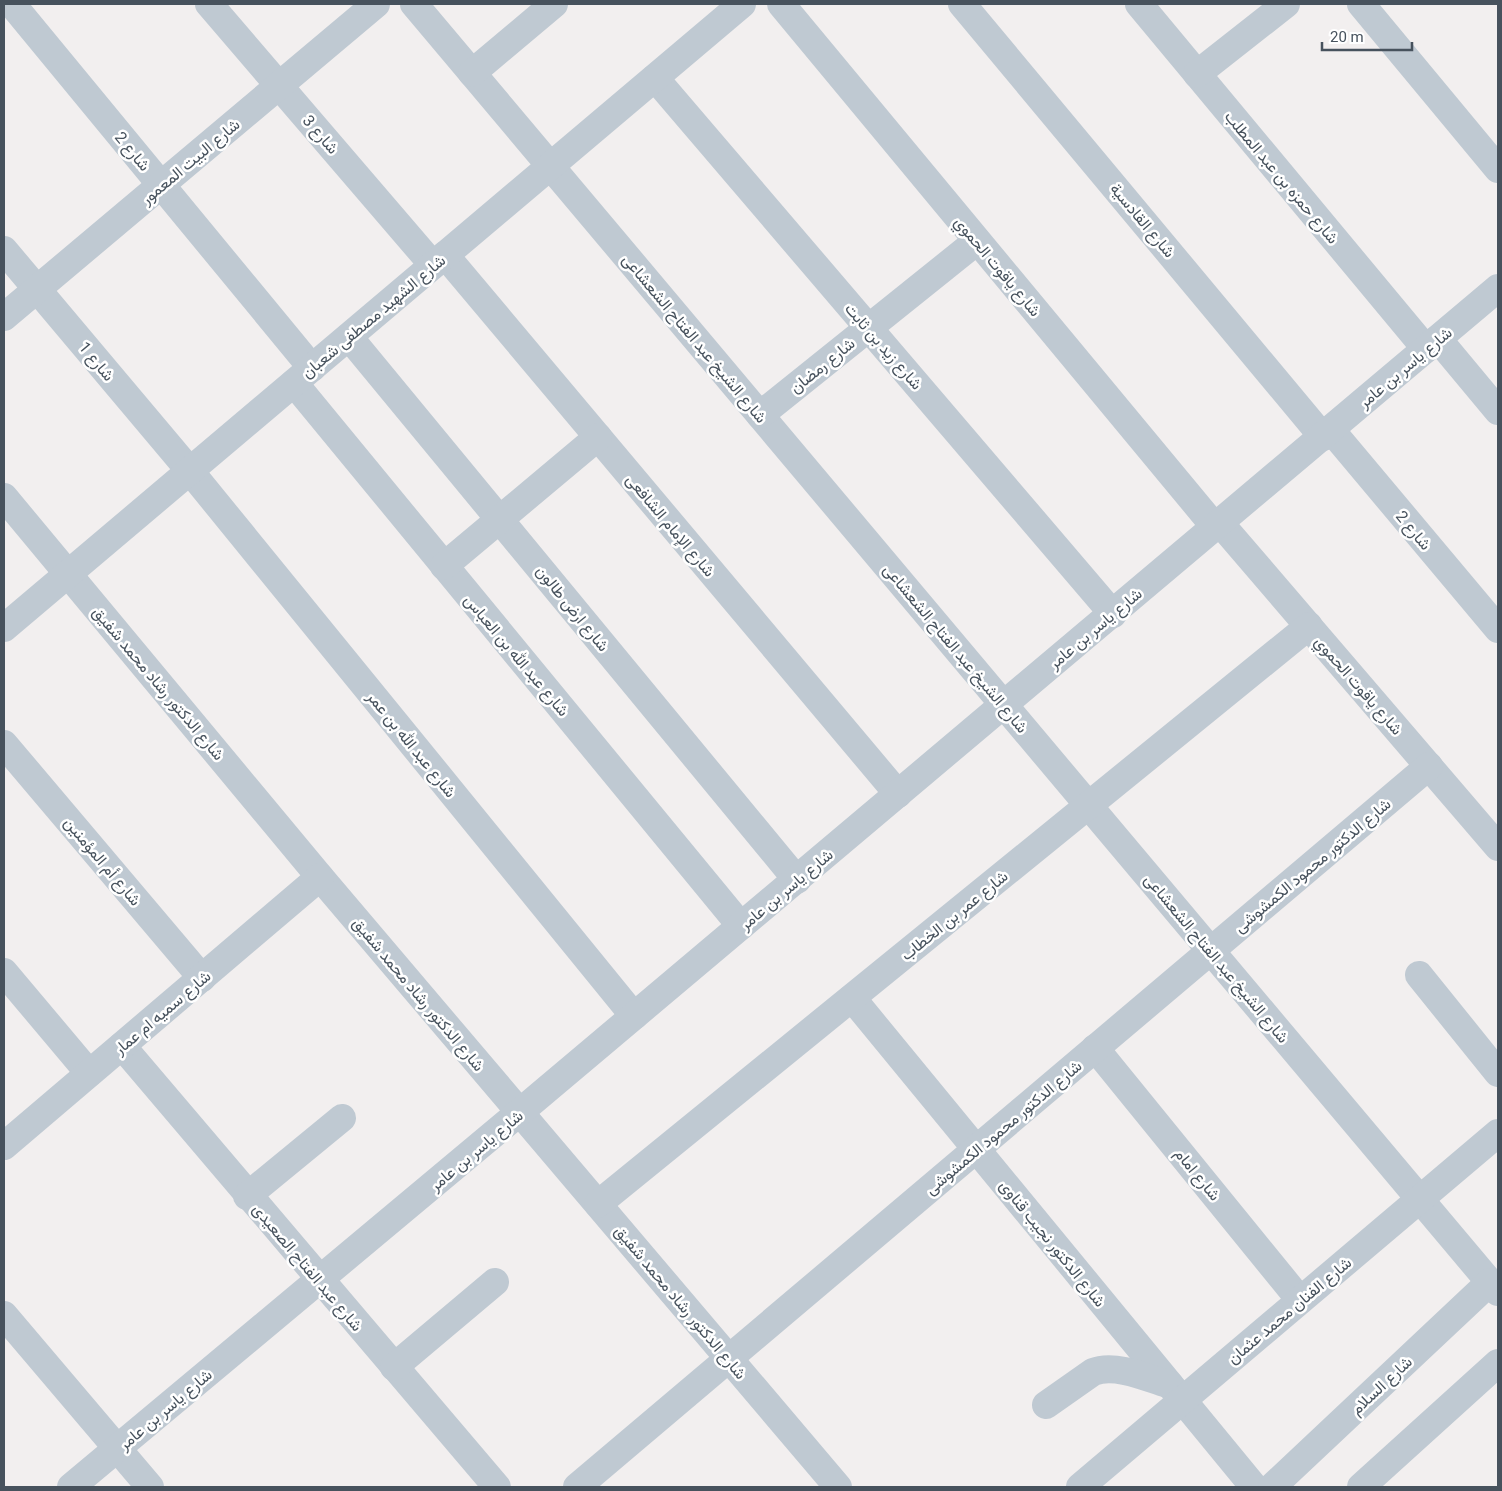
<svg xmlns="http://www.w3.org/2000/svg" width="1502" height="1491" font-family="Roboto,Vazirmatn,sans-serif">
<rect width="100%" height="100%" fill="#f2efef"/>
<g fill="none" stroke-linecap="round" stroke-linejoin="round">
<g stroke="#bfc9d2" stroke-width="28">
<path d="M12,4l300,364"/>
<path d="M209,4l224,261"/>
<path d="M414,4l1084,1288"/>
<path d="M781,4l434,523"/>
<path d="M962,4l361,433"/>
<path d="M1139,4l287,345"/>
<path d="M1361,4l137,165"/>
<path d="M472,73l82,-69"/>
<path d="M1197,74l89,-70"/>
<path d="M655,78l458,536"/>
<path d="M4,250l186,221 444,545"/>
<path d="M445,255l453,539"/>
<path d="M4,317l372,-313"/>
<path d="M349,337l448,543"/>
<path d="M1438,339l60,72"/>
<path d="M294,383l447,543"/>
<path d="M760,415l217,-174"/>
<path d="M1331,430l167,199"/>
<path d="M4,497l316,380 518,610"/>
<path d="M1220,523l278,324"/>
<path d="M444,566l154,-129"/>
<path d="M4,628l738,-624"/>
<path d="M4,744l198,234"/>
<path d="M4,972l85,101"/>
<path d="M1419,975l79,98"/>
<path d="M852,998l402,489"/>
<path d="M122,1046l375,441"/>
<path d="M1095,1048l205,252"/>
<path d="M4,1146l316,-269"/>
<path d="M247,1196l95,-78"/>
<path d="M598,1204l711,-578"/>
<path d="M4,1315l146,172"/>
<path d="M394,1367l101,-85"/>
<path d="M1046,1405l47,-33c22,-9 55,6 77,13"/>
<path d="M71,1487l449,-375 978,-824"/>
<path d="M577,1487l852,-721"/>
<path d="M1080,1487l418,-354"/>
<path d="M1272,1487l218,-205"/>
<path d="M1361,1487l137,-124"/>
</g>
</g>
<g text-anchor="middle" stroke-width="5" stroke-linejoin="round" paint-order="stroke">
<g font-size="16" fill="#47525d" stroke="#fff">
<text transform="translate(321 134) rotate(49)" y="6">شارع 3</text>
<text transform="translate(133 151) rotate(50)" y="6">شارع 2</text>
<text transform="translate(190 161) rotate(-40)" y="6">شارع البيت المعمور</text>
<text transform="translate(1282 177) rotate(50)" y="6">شارع حمزه بن عبد المطلب</text>
<text transform="translate(1143 220) rotate(50)" y="6">شارع القادسية</text>
<text transform="translate(998 266) rotate(50)" y="6">شارع ياقوت الحموي</text>
<text transform="translate(373 316) rotate(-40)" y="6">شارع الشهيد مصطفى شعبان</text>
<text transform="translate(695 338) rotate(50)" y="6">شارع الشيخ عبد الفتاح الشعشاعى</text>
<text transform="translate(884 346) rotate(49)" y="6">شارع زيد بن ثابت</text>
<text transform="translate(97 361) rotate(50)" y="6">شارع 1</text>
<text transform="translate(822 365) rotate(-39)" y="6">شارع رمضان</text>
<text transform="translate(1405 367) rotate(-40)" y="6">شارع ياسر بن عامر</text>
<text transform="translate(671 525) rotate(50)" y="6">شارع الإمام الشافعى</text>
<text transform="translate(1414 530) rotate(50)" y="6">شارع 2</text>
<text transform="translate(573 608) rotate(51)" y="6">شارع ارض طالون</text>
<text transform="translate(1095 628) rotate(-40)" y="6">شارع ياسر بن عامر</text>
<text transform="translate(956 648) rotate(50)" y="6">شارع الشيخ عبد الفتاح الشعشاعى</text>
<text transform="translate(517 655) rotate(50)" y="6">شارع عبد الله بن العباس</text>
<text transform="translate(159 683) rotate(50)" y="6">شارع الدكتور رشاد محمد شفيق</text>
<text transform="translate(1359 685) rotate(49)" y="6">شارع ياقوت الحموي</text>
<text transform="translate(412 744) rotate(51)" y="6">شارع عبد الله بن عمر</text>
<text transform="translate(103 861) rotate(50)" y="6">شارع أم المؤمنين</text>
<text transform="translate(1312 865) rotate(-40)" y="6">شارع الدكتور محمود الكمشوشى</text>
<text transform="translate(786 889) rotate(-40)" y="6">شارع ياسر بن عامر</text>
<text transform="translate(954 915) rotate(-39)" y="6">شارع عمر بن الخطاب</text>
<text transform="translate(1217 958) rotate(50)" y="6">شارع الشيخ عبد الفتاح الشعشاعى</text>
<text transform="translate(419 994) rotate(50)" y="6">شارع الدكتور رشاد محمد شفيق</text>
<text transform="translate(162 1012) rotate(-40)" y="6">شارع سميه ام عمار</text>
<text transform="translate(1003 1127) rotate(-40)" y="6">شارع الدكتور محمود الكمشوشى</text>
<text transform="translate(476 1150) rotate(-40)" y="6">شارع ياسر بن عامر</text>
<text transform="translate(1198 1174) rotate(51)" y="6">شارع امام</text>
<text transform="translate(1053 1243) rotate(51)" y="6">شارع الدكتور نجيب قناوى</text>
<text transform="translate(308 1267) rotate(50)" y="6">شارع عبد الفتاح الصعيدى</text>
<text transform="translate(681 1302) rotate(50)" y="6">شارع الدكتور رشاد محمد شفيق</text>
<text transform="translate(1289 1310) rotate(-40)" y="6">شارع الفنان محمد عثمان</text>
<text transform="translate(1381 1385) rotate(-43)" y="6">شارع السلام</text>
<text transform="translate(165 1409) rotate(-40)" y="6">شارع ياسر بن عامر</text>
</g>
</g>
<rect width="1502" height="1491" fill="none" stroke="#47525d" stroke-width="10"/>
<path d="M1322 42v8h90v-8" fill="none" stroke="#47525d" stroke-width="2.5"/>
<text x="1330" y="42" font-size="15" fill="#47525d" stroke="#ffffff" stroke-width="4" paint-order="stroke">20 m</text>
</svg>
